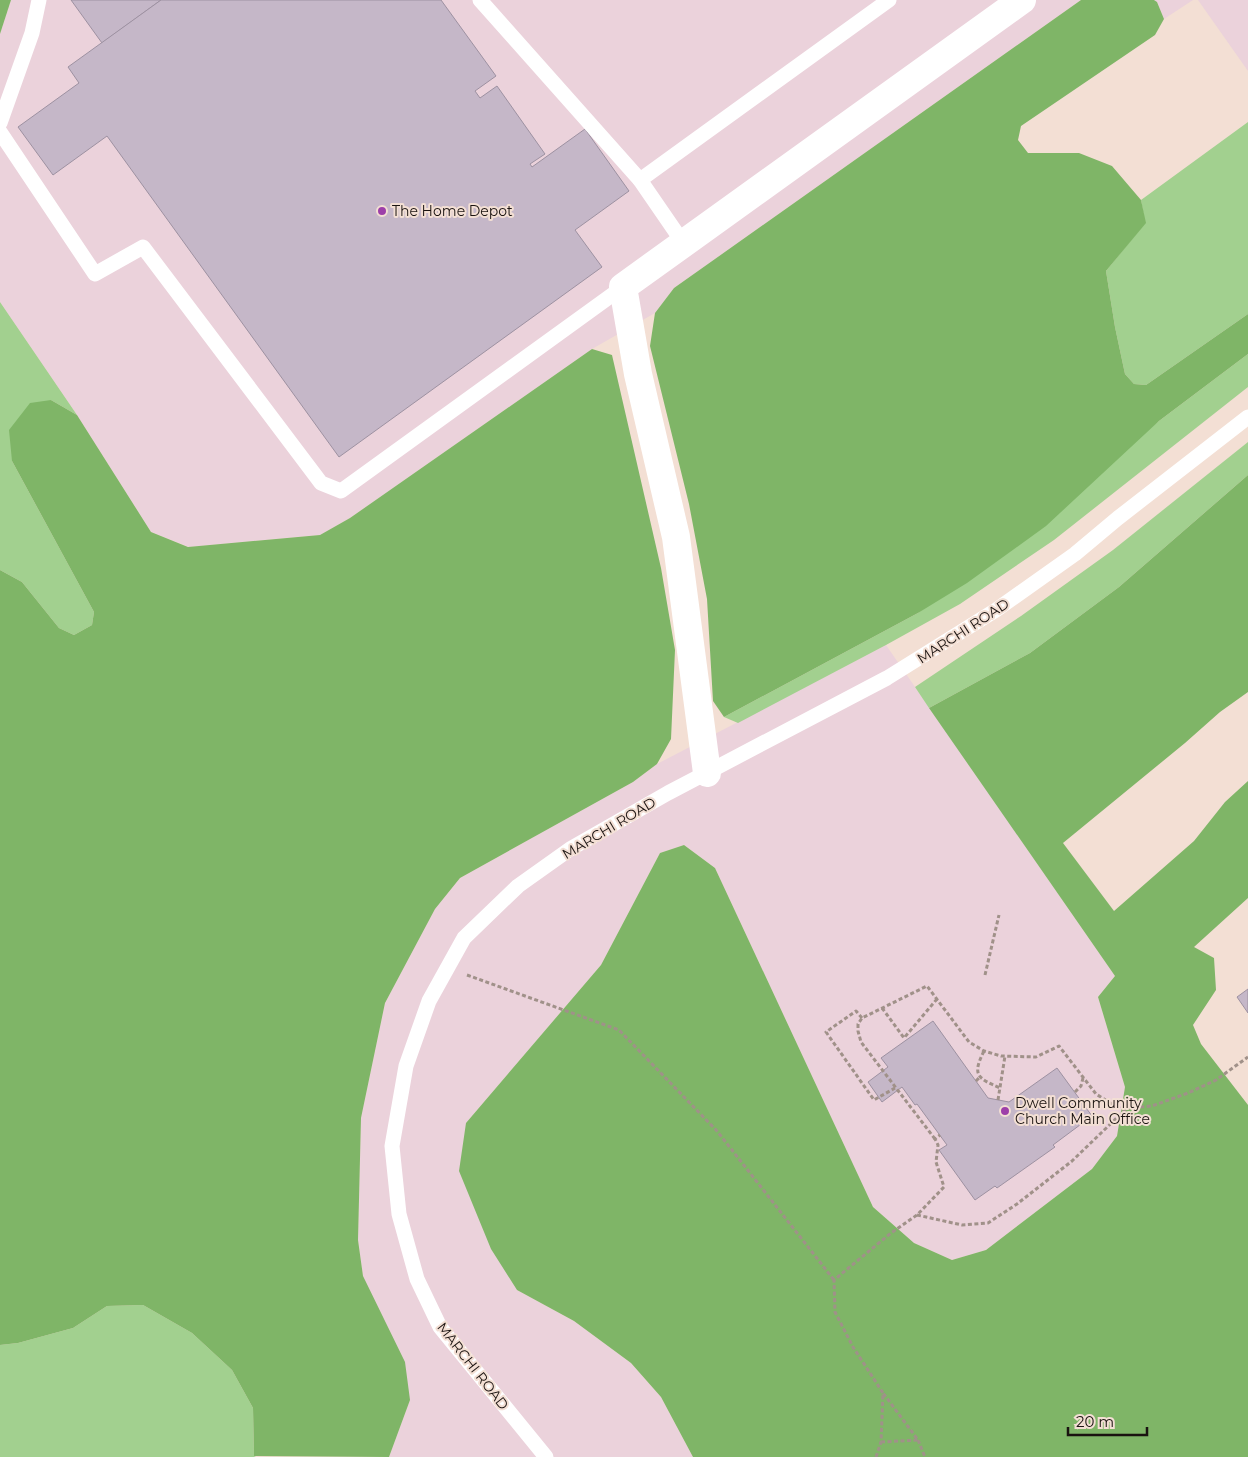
<svg xmlns="http://www.w3.org/2000/svg" width="1248" height="1457" font-family="Montserrat,sans-serif">
<rect width="100%" height="100%" fill="#f3dfd4"/>
<g fill="#ebd2db">
<path d="M11,0h1070l-407,288 -19,25 -63,36 -242,169 -30,17 -131,12 -38,-15 -74,-117 -77,-113v-268z"/>
<path d="M1154,0h39l-29,19 -7,-17z"/>
<path d="M1198,0h50v71z"/>
<path d="M886,645l229,331 -17,21 27,90 -8,49 -25,33 -106,81 -34,10 -38,-17 -41,-36 -158,-339 -31,-23 -24,8 -59,112 -135,158 51,167 57,31 57,42 30,34 32,60h-304l21,-57 -47,-124 -5,-36 3,-122 24,-115 50,-94 25,-31 173,-96 24,-18z"/>
</g>
<g fill="#a2d08f">
<path d="M1248,122v192l-102,71 -12,-1 -9,-10 -10,-47 -9,-56 39,-48 -4,-23z"/>
<path d="M0,302l77,113 -26,-15 -39,61 82,151 -2,13 -18,10 -15,-7 -37,-46 -22,-12z"/>
<path d="M1248,354v33l-194,153 -94,64 -74,41 -148,78 -14,-6 194,-104 241,-192z"/>
<path d="M1248,442v33l-129,112 -89,66 -101,55 -14,-21 106,-71 92,-66z"/>
<path d="M143,1305l49,28 40,37 21,38 1,48 2,1h-256v-112l18,-2 55,-15 34,-22z"/>
</g>
<g fill="#7fb567">
<path d="M0,0h11l-11,34z"/>
<path d="M1081,0h73l3,2 7,17 -9,16 -134,91 -3,14 10,13h51l33,13 29,34 5,23 -40,48 9,56 10,47 9,10 12,1 102,-71v40l-89,67 -113,105 -79,57 -49,30 -194,104 -11,-16 -6,-102 -18,-95 -39,-158 5,-33 19,-25z"/>
<path d="M592,349l20,6 49,213 14,82 -4,89 -14,25 -24,18 -173,96 -25,31 -50,94 -24,115 -3,122 5,36 42,86 5,38 -21,57 -135,-1 -1,-48 -21,-38 -40,-37 -49,-28 -36,1 -34,22 -55,15 -18,2v-775l22,12 37,46 15,7 18,-10 2,-13 -82,-151 -3,-31 21,-27 21,-3 26,15 74,117 37,15 132,-12 30,-17z"/>
<path d="M1248,475v217l-28,20 -35,31 -122,100 51,68 80,-70 31,-39 23,-21v117l-54,49 20,11 2,32 -23,35 8,19 47,61v352h-555l-32,-60 -30,-34 -57,-42 -57,-31 -26,-41 -32,-78 7,-48 135,-158 59,-112 24,-8 31,23 158,339 41,36 38,17 34,-10 106,-81 25,-33 8,-49 -27,-90 17,-21 -186,-268 101,-55 89,-66z"/>
</g>
<g fill="#c5b7c8" stroke="#9d91a1">
<path d="M71,0h90l-59,43z"/>
<path d="M161,0h280l55,76 -21,15 5,7 17,-12 48,68 -15,10 2,3 53,-38 44,62 -54,39 27,37 -263,190 -232,-321 -54,39 -35,-48 61,-44 -11,-16z"/>
<path d="M1248,989v24l-11,-16z"/>
<path d="M933,1021l55,77 21,4 48,-34 35,48 -39,29 2,2 -58,41 -2,-2 -20,14 -36,-50 8,-5 -30,-41 -2,1 -13,-18 -20,15 -14,-20 20,-15 -7,-9z"/>
</g>
<g fill="none" stroke-linecap="round" stroke-linejoin="round">
<g stroke="#a09189" stroke-width="3" stroke-dasharray="4 2.5" stroke-linecap="butt">
<path d="M467,975l152,55 98,101 117,149"/>
<path d="M985,975l14,-60"/>
<path d="M882,1008l22,30 33,-39"/>
<path d="M862,1018l-6,-7 -30,21 48,68 21,-12"/>
<path d="M984,1051c-12,24 -7,27 16,37"/>
<path d="M976,1081l4,-4"/>
<path d="M1075,1092l6,-6 2,-8"/>
<path d="M998,1100l7,-44"/>
<path d="M935,1139l-74,-97 -3,-11v-7l4,-6 65,-32 42,56 15,9 17,5 35,1 23,-11 37,48 16,10 15,4 25,-2 36,-13 28,-13 32,-23"/>
<path d="M917,1215l45,10 26,-2 29,-19 55,-43 55,-53"/>
<path d="M918,1440l7,17"/>
<path d="M881,1442l37,-2 -35,-47"/>
<path d="M876,1457l5,-15 2,-49 -30,-46 -18,-35 -1,-32 57,-47 26,-18 27,-28 -8,-25 2,-17 -3,-6 5,-4"/>
</g>
<g stroke="#fff" stroke-width="15">
<path d="M480,0l160,180"/>
<path d="M0,123l32,-90 7,-33"/>
<path d="M0,132l95,142 48,-27 178,236 20,8 282,-204"/>
<path d="M684,244l-44,-64 249,-180"/>
<path d="M546,1457l-106,-130 -23,-48 -18,-65 -7,-68 14,-80 23,-65 35,-63 54,-52 52,-37 98,-56 219,-115 109,-68 79,-56 43,-36 130,-101"/>
</g>
<path stroke="#fff" stroke-width="28" d="M707,773l-31,-236 -38,-163 -15,-87 399,-287"/>
</g>
<g fill="#9d3fa9" stroke="#f3dfd4" stroke-width="2">
<circle cx="382" cy="211" r="5"/>
<circle cx="1005" cy="1111" r="5"/>
</g>
<g text-anchor="middle" stroke-width="4" stroke-linejoin="round" paint-order="stroke">
<g font-size="14" fill="#1a1310" stroke="#f3dfd4" text-anchor="start">
<text x="392" y="216">The Home Depot</text>
<text x="1015" y="1108">Dwell Community<tspan x="1015" dy="16">Church Main Office</tspan></text>
</g>
<g font-size="14" fill="#1a1310" stroke="#f3dfd4">
<text transform="translate(963 631) rotate(-33)" y="5">MARCHI ROAD</text>
<text transform="translate(609 828) rotate(-31)" y="5">MARCHI ROAD</text>
<text transform="translate(473 1366) rotate(52)" y="5">MARCHI ROAD</text>
</g>
</g>
<path d="M1068 1427v8h79v-8" fill="none" stroke="#1a1310" stroke-width="2.5"/>
<text x="1076" y="1427" font-size="15" fill="#1a1310" stroke="#f3dfd4" stroke-width="4" paint-order="stroke">20 m</text>
</svg>
